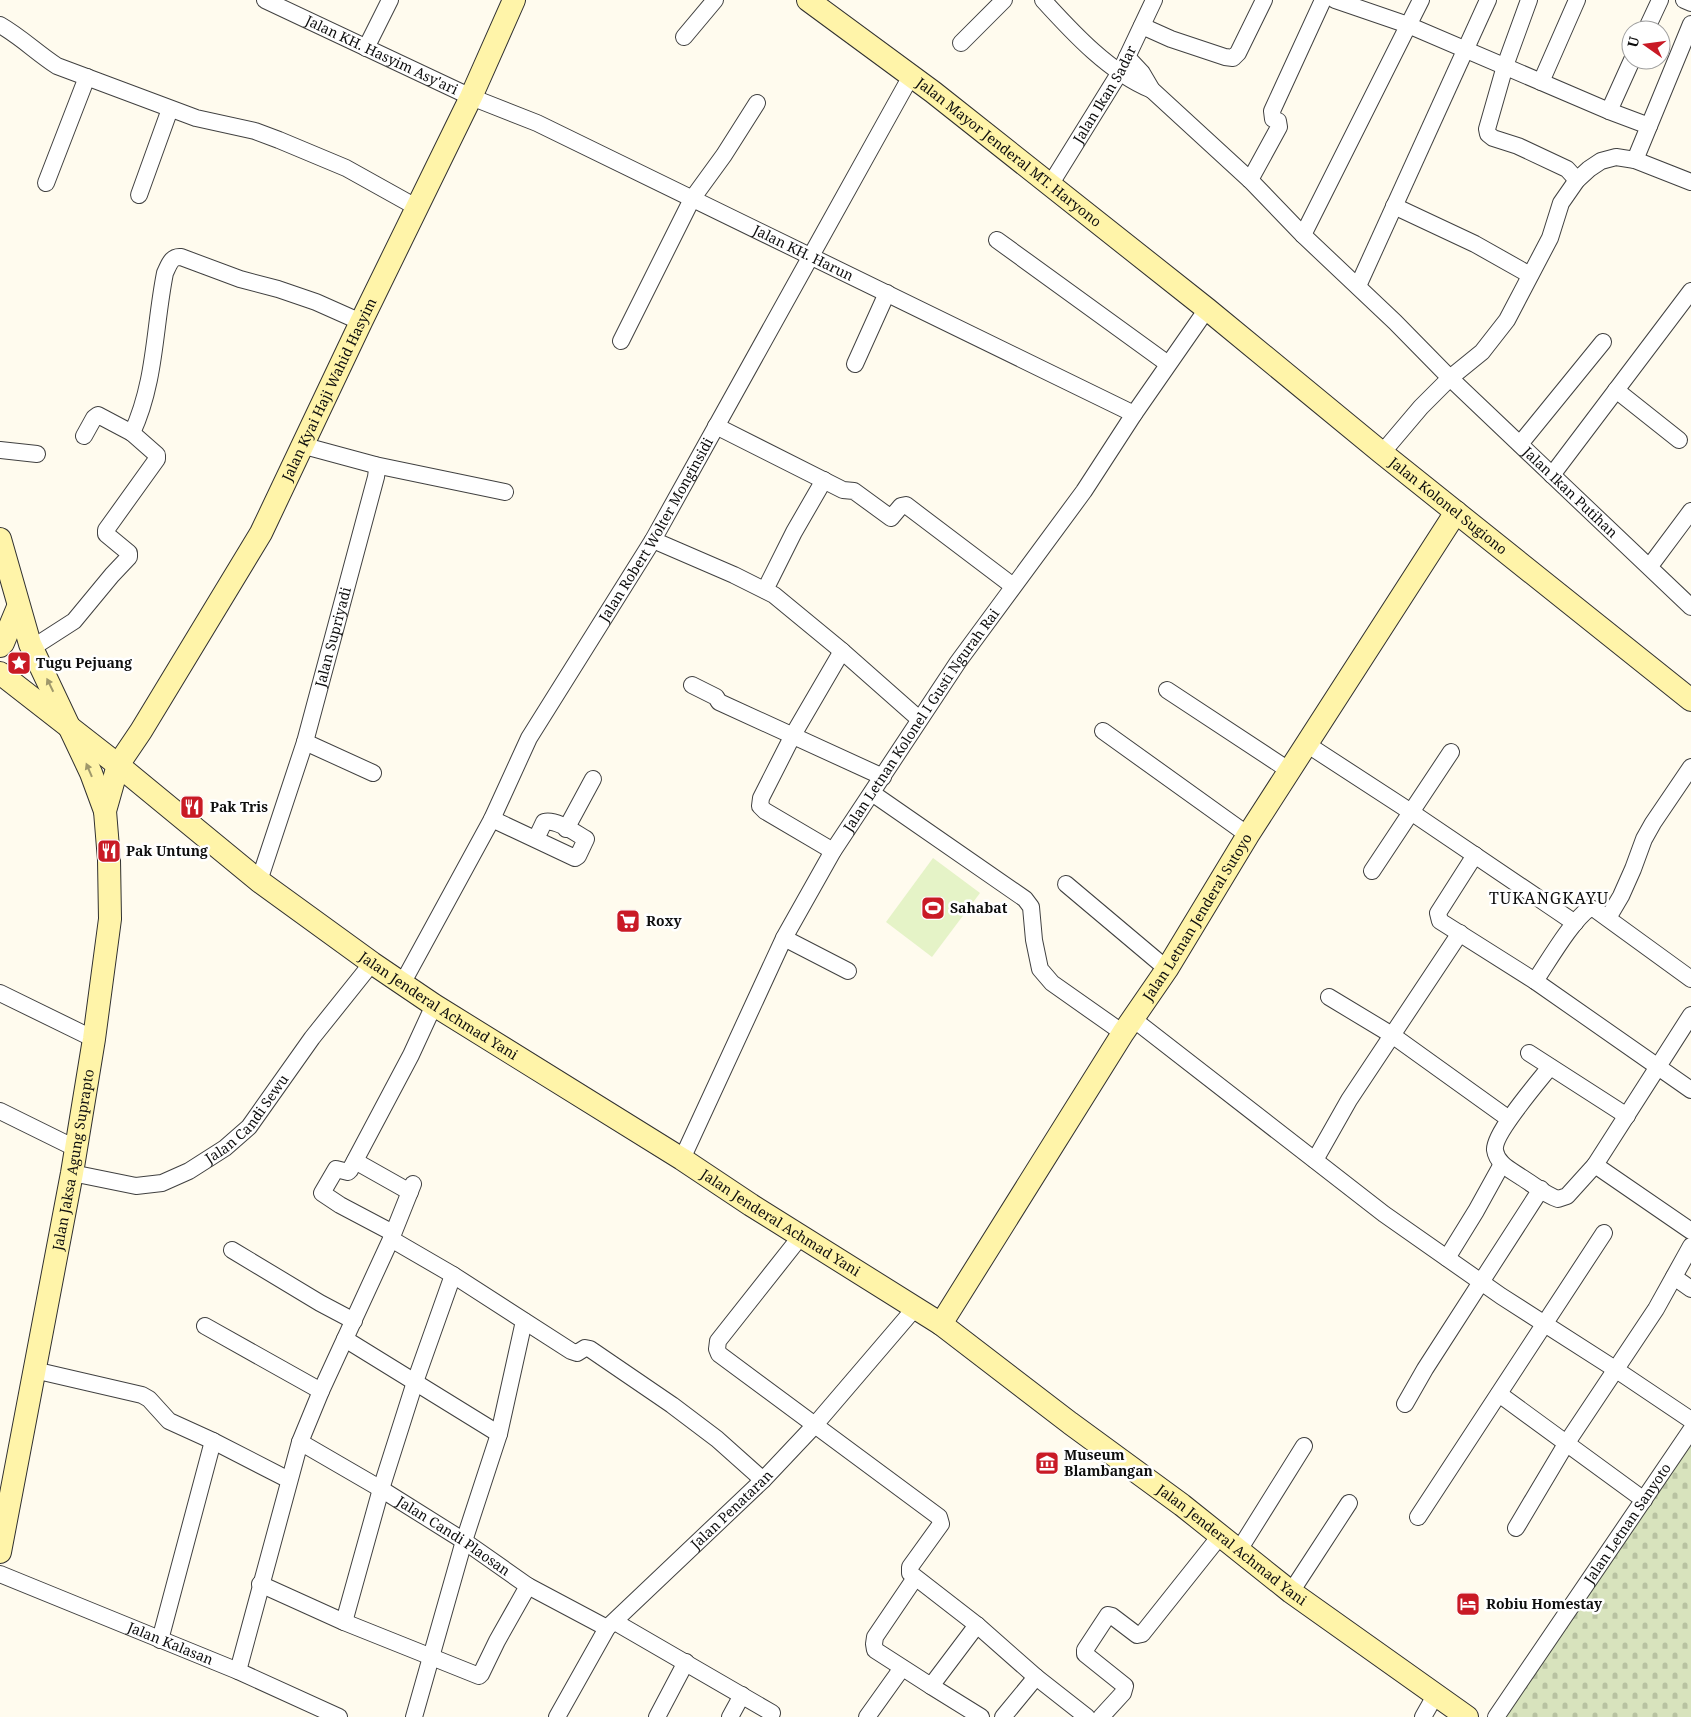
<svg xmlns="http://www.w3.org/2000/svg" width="1691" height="1717" font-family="'Noto Serif',serif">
<defs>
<pattern id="cemetery-stones" width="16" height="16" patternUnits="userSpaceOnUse" patternTransform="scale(1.25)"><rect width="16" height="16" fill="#d8e3bd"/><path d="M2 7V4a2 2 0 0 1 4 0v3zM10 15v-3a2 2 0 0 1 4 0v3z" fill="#b8c2a1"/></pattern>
</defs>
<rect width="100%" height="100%" fill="#fffbee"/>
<path fill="url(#cemetery-stones)" d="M1691,1432v285h-195z"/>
<path fill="#e5f3c7" d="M933,858l47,35 -48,64 -46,-35z"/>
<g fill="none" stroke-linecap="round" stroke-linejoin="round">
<g stroke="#414141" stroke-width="18">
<g id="minor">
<path id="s1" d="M265,0l206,97 66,26 597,291"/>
<path d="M1043,0c30,33 67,73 109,90"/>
<path d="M1335,0l73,25 201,86 40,15"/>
<path d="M1529,0l-24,66 -18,63 1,5 5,4 25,8 49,23 10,11"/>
<path d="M1684,0l7,3"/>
<path d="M0,25c21,12 37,28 57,41l139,52 59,13 24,9 67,28 70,39"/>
<path d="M1142,26l29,13 54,18 8,1 5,-5 26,-53"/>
<path d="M1646,30l14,-30"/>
<path d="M684,37l31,-37"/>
<path d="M961,43l43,-43"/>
<path d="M366,48l24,-48"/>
<path id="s2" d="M1127,57l15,16 10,17 98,90 53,55 92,87 55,56 241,229"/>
<path d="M1541,82l36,-82"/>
<path d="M1609,111l23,-51"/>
<path d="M1635,160l56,-136"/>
<path d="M1250,180l29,-53 -1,-6 -5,-2 -1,-8 51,-111"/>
<path d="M46,183l41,-106"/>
<path id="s3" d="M1050,185l70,-113 34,-72"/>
<path d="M139,195l31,-86"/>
<path d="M1394,206l81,38 55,31"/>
<path d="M1303,235l118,-235"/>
<path d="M997,240l171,124"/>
<path d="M1358,286l130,-286"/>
<path d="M621,341l71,-142 32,-44 33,-52"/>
<path d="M855,364l32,-71"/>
<path d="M1616,390l63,50"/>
<path d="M716,426l127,64 11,1 37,27 10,-12 5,-1 107,81"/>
<path d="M84,436l10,-18 4,-3 34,18c24,-52 22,-105 33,-160 4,-8 6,-17 16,-16l59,22 38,10 38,13 45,20"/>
<path d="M1520,444l83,-102"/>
<path d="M301,445l74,20 130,27"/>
<path d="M0,450l37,4"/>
<path d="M1382,453l39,-46 29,-29 32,-26 25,-32 43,-82 11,-35 16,-23 12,-11 12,-8 15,-4 19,3 56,22"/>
<path d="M1552,475l139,-184"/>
<path d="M653,540l81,35 40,20 68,56 77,68"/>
<path d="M1650,566l41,-55"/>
<path d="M765,590l29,-58 30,-52"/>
<path d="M32,648l42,-27 38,-46 17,-18v-4l-23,-19v-4l51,-71v-4l-25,-22"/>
<path d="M692,685l24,12 3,5 164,75"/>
<path d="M1167,690l123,81"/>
<path d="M1103,731l145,104"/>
<path d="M305,742l68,31"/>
<path d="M1308,745l103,67 164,111"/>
<path d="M872,793l153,106 6,8 3,33 6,29 12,14 71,50"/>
<path d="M492,819l83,39 3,-2 8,-17c-11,-6 -29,-20 -42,-17l-8,17"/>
<path d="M566,829l27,-50"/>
<path d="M833,851l-68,-40 -5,-5 1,-8 32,-63 49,-84"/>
<path d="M1475,855l-37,58 2,8 95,60 156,109"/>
<path d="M1372,871l79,-119"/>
<path id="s4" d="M259,881l46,-139 71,-265 1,-7 -2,-5"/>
<path d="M1066,884l101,85"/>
<path d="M1608,918l13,-22 12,-27 11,-30 9,-16 38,-56"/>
<path d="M784,938l64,33"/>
<path d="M1535,981c13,-19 37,-61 55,-73l6,2 95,69"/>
<path id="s5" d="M402,984l90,-165 37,-81 124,-198 258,-464"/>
<path d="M0,993l94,46"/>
<path d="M1329,997l63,38 117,84"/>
<path d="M1691,1015l-96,150 96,66"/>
<path d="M1133,1019l251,195 117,82 114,73 76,51"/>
<path d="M1529,1053l98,63"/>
<path d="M1550,1067c-11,14 -57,67 -55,83 2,14 16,20 26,27 12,7 24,18 37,22l9,-3 28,-31"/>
<path d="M0,1111l75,37"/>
<path id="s6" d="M682,1159l102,-221 49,-87 125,-189 126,-171 50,-77 73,-105"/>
<path d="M1315,1160l34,-60 111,-167"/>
<path d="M355,1161l55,31"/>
<path id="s7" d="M72,1173l64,13 26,-3 27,-12 36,-23 24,-21 63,-89 60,-75"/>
<path d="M393,1233l-53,-28 -18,-12 14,-24 12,3 2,-2 61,-115 23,-50"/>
<path d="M801,1236l-83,105 -1,8 2,5 220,163 2,7 -31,43v6l67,52 59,52 51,40"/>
<path d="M391,1239l62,36 118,76 6,2 8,-5 5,1 82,56 45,34 46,41"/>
<path d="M232,1250l88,53 34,18"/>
<path d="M1447,1258l29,-47 26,-47"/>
<path d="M1674,1277l17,12"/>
<path d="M205,1326l116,65"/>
<path d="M345,1339l154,95"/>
<path d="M34,1370l108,25 7,4 20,22 44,20 76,39"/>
<path d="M1499,1394l145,106"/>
<path d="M1405,1404l20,-35 116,-180"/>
<path id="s8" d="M300,1442l81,47 83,52 64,45 79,42"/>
<path d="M1418,1517l186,-284"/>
<path d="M1516,1528l50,-84 90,-135 35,-63"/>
<path d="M1239,1550l65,-104"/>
<path id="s9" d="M0,1574l238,97 101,46"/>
<path d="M915,1578l-40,59 -1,7 1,6 56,36 46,-61"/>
<path d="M260,1584l84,38 135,54 2,-2 16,-33 31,-55"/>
<path d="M1291,1592l58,-89"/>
<path d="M344,1622l37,-133 34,-107 38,-107"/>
<path d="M615,1622l157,91"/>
<path d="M160,1640l53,-199"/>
<path d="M238,1671l62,-229 21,-51 70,-152 22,-55"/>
<path d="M931,1686l50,31"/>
<path d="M414,1717l50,-176 35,-107 25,-113"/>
<path id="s10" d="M557,1717l50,-89 156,-148 51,-54 101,-118"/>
<path d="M657,1717l29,-55"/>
<path d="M730,1717l12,-22"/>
<path d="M867,1717l35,-49"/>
<path d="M1003,1717l33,-40"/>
<path d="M1101,1717l22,-24 2,-7 -40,-32v-4l23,-35 4,1 25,19 5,-1 78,-98"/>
<path d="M1423,1717l13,-23"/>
<path id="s11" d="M1496,1717l195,-287"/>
</g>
</g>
<g stroke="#303030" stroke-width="24">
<g id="secondary">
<path id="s12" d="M808,0l125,92 274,217 175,144 309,247"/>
<path d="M0,539l30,105 61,129 14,38"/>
<path d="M0,646l3,-3 15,-36"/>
<path id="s13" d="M0,673l118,92 141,116 113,82 62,42 248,154 69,46 190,119 129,99 112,82 109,87 176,125"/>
<path id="s14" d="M941,1324l182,-291 44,-64 81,-134 208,-323"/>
<path id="s15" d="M0,1552l72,-379 22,-134 16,-120 -1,-59 -4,-49 13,-46 23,-34 120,-198 100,-211 110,-225 43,-97"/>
</g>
</g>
<use href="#minor" stroke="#fff" stroke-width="16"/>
<use href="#secondary" stroke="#fff4a9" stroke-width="22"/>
</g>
<defs><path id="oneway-solid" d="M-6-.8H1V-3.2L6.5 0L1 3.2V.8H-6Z" transform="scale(1.25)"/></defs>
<g fill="#9f986b">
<use href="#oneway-solid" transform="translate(50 685) rotate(-116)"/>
<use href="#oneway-solid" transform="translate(89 770) rotate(-113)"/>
</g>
<defs>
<g id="sight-square" transform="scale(1.25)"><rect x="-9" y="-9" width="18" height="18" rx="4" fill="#c91a25" stroke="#fff"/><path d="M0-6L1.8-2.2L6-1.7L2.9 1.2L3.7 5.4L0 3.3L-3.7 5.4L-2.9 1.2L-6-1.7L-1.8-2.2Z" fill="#fff"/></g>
<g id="restaurant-square" transform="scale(1.25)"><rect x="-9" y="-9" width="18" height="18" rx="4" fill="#c91a25" stroke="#fff"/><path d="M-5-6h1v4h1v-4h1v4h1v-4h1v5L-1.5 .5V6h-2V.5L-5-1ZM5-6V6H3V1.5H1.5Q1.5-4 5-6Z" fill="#fff"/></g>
<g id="stadium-square" transform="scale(1.25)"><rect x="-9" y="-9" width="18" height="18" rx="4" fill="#c91a25" stroke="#fff"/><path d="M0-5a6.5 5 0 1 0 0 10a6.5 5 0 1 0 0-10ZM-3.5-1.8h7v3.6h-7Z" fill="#fff"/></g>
<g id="supermarket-square" transform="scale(1.25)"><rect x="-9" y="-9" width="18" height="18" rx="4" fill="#c91a25" stroke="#fff"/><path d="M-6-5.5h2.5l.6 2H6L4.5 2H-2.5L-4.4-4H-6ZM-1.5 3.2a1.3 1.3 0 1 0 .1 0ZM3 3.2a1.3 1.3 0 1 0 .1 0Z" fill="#fff"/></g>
<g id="museum-square" transform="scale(1.25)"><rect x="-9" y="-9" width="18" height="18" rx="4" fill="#c91a25" stroke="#fff"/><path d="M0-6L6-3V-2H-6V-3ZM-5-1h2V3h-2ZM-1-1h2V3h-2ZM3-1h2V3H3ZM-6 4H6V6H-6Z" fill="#fff"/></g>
<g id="hotel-square" transform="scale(1.25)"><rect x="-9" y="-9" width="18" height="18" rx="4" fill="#c91a25" stroke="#fff"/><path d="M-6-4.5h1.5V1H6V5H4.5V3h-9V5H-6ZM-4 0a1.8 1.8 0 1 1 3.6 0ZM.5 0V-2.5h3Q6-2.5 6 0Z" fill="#fff"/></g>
</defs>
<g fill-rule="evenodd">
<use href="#sight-square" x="19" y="663"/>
<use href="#restaurant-square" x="192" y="807"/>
<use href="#restaurant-square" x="109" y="851"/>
<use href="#stadium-square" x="933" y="908"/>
<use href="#supermarket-square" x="628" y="921"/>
<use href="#museum-square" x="1047" y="1463"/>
<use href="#hotel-square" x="1468" y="1604"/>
</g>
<g text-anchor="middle" stroke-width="5" stroke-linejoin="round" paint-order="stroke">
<g font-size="14" fill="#0e0e0e" stroke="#fff">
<text dy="5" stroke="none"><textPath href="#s1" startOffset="129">Jalan KH. Hasyim Asy'ari</textPath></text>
<text dy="5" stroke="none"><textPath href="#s3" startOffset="106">Jalan Ikan Sadar</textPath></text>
<text dy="5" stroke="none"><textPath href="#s12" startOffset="252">Jalan Mayor Jenderal MT. Haryono</textPath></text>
<text dy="5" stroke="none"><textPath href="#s1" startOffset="595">Jalan KH. Harun</textPath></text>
<text dy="5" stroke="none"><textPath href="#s15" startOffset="1230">Jalan Kyai Haji Wahid Hasyim</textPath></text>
<text dy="5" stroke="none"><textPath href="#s2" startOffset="622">Jalan Ikan Putihan</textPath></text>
<text dy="5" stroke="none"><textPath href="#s12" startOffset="816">Jalan Kolonel Sugiono</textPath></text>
<text dy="5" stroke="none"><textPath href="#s5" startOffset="521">Jalan Robert Wolter Monginsidi</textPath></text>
<text dy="5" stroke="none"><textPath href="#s4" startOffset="255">Jalan Supriyadi</textPath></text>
<text dy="5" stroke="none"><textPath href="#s6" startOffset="501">Jalan Letnan Kolonel I Gusti Ngurah Rai</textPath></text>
<text dy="5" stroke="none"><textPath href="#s14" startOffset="481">Jalan Letnan Jenderal Sutoyo</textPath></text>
<text dy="5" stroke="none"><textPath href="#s13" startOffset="551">Jalan Jenderal Achmad Yani</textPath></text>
<text dy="5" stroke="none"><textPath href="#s7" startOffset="200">Jalan Candi Sewu</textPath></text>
<text dy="5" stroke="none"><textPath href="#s15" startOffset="399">Jalan Jaksa Agung Suprapto</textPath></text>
<text dy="5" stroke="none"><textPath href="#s13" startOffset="956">Jalan Jenderal Achmad Yani</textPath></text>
<text dy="5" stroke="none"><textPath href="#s10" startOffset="274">Jalan Penataran</textPath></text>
<text dy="5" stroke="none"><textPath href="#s11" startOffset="234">Jalan Letnan Sanyoto</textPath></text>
<text dy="5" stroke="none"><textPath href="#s8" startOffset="180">Jalan Candi Plaosan</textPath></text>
<text dy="5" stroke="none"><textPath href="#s13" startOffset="1511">Jalan Jenderal Achmad Yani</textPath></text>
<text dy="5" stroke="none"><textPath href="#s9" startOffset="184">Jalan Kalasan</textPath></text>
</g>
<g font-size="14" font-weight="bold" fill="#0e0e0e" stroke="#fff" text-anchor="start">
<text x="36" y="668">Tugu Pejuang</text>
<text x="210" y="812">Pak Tris</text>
<text x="126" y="856">Pak Untung</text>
<text x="950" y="913">Sahabat</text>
<text x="646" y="926">Roxy</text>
<text x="1064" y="1460">Museum<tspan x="1064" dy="16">Blambangan</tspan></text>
<text x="1486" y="1609">Robiu Homestay</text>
</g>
<g font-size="16" letter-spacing="1" fill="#0e0e0e" stroke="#fff">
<text x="1549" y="904">TUKANGKAYU</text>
</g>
</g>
<g transform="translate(1646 45) rotate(284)"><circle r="24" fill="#ffffff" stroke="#9f9f9f"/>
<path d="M0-4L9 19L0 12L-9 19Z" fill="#c91a25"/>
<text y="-8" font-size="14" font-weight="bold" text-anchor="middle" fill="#0e0e0e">U</text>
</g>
</svg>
